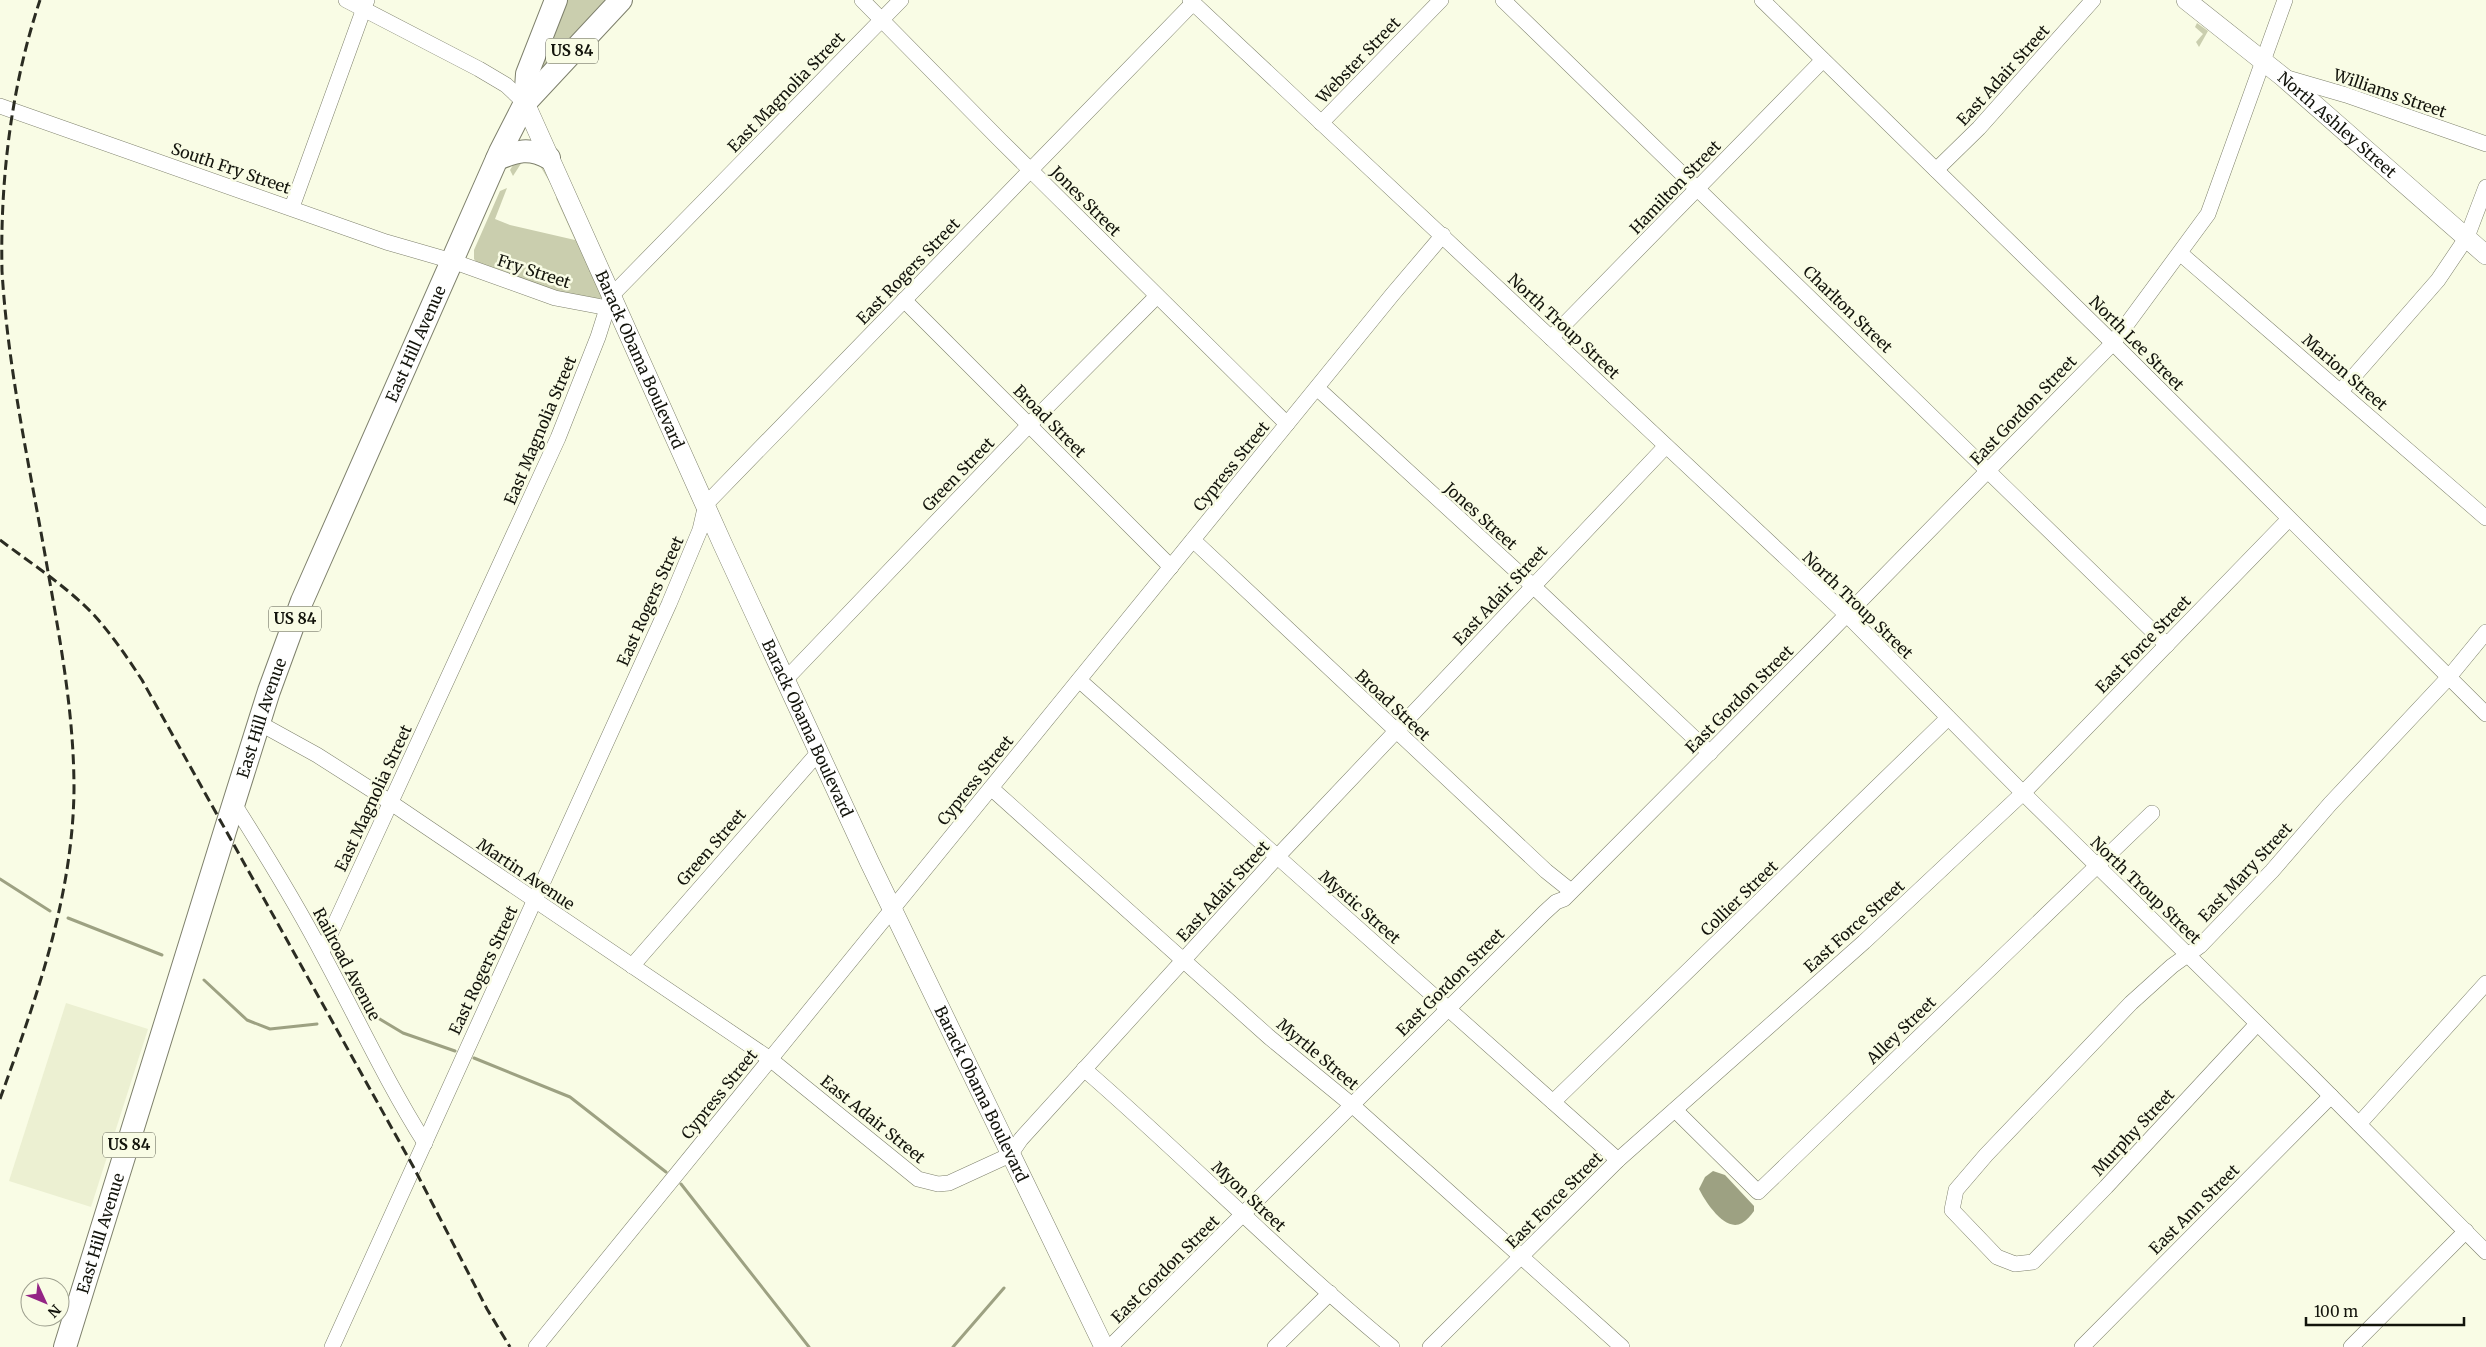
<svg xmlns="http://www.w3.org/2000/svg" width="2486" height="1347" font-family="Merriweather,serif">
<rect width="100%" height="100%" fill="#f9fce5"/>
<path fill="#ecf0d2" d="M66,1003l82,26 -57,178 -82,-26z"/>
<g fill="#caceae">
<path d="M567,0h46l-80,81z"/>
<path d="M2197,23l11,8 -9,16 -3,-5 7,-8 -8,-7z"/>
<path d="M538,158l15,27 -1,1 -13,-22 -6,-4 -11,2 -9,14 -3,-6 6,-10z"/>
<path d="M507,188l-12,31 15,6 65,15 -19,-42 3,-3 44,100c-4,7 -9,6 -16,7l-110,-39 -3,-4v-9l26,-59z"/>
</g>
<path fill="#9da182" d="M1713,1171l12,4 29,31v5c-3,4 -7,9 -12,12 -17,10 -37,-22 -43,-34l6,-12z"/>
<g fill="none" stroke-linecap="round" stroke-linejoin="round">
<g stroke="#9da182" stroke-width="3">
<path d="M0,879l50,32"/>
<path d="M68,918l94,37"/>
<path d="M204,980l43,40 23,9 47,-5"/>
<path d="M368,1012l35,21 52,18"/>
<path d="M474,1058l96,39 96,75"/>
<path d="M681,1184l128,163"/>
<path d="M953,1347l51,-59"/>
</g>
<g stroke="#7e806c" stroke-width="16">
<g id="minor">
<path d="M346,0l133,69 27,16 19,18"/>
<path d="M862,0l138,140 287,284"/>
<path d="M1190,0l657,615 176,178 289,284 174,175"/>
<path d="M1503,0l664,645"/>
<path d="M1762,0l351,343 373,371"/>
<path d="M2284,77l62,18 140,49"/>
<path d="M0,106l386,136 66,19 103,37 53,10"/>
<path d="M1321,123l120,-123"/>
<path d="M1936,170l43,-42 114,-128"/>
<path d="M292,207l75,-207"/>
<path d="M2181,254l305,264"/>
<path d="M904,300l267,267"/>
<path d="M1551,338l272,-278"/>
<path d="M1317,388l216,198 177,167"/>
<path d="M2341,391l97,-111 29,-43 19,-50"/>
<path d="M1193,540l353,331 25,20"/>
<path d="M786,679l243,-254 128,-129"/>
<path d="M1079,680l539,480"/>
<path d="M259,723l58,32 58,37 395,267 148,120 20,5 11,-1 61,-28 11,-16 256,-282 389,-411"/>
<path d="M991,788l278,249 83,68 270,242"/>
<path d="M234,804c31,49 62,99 89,151 34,63 64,128 102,188"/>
<path d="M322,952l236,-514 40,-101 13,-41 290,-296"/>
<path d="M632,966l186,-213"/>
<path d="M2257,1024l-151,163 -73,75 -18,2 -18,-7 -45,-47 4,-20 30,-35 145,-152 41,-37 28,-20 72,-75 58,-67 119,-127 37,-45"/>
<path d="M1084,1069c105,91 201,190 308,278"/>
<path d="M1553,1102l395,-384"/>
<path d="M1675,1110l83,82 394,-379"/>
<path d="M2359,1124l127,-141"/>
<path d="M332,1347l337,-743 31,-74 6,-26 487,-501"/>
<path d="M536,1347l856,-1052 51,-60"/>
<path d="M1110,1347l434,-434 12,-11 8,-3 255,-256 294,-300 95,-129 77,-214"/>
<path d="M1275,1347l55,-54"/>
<path d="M1430,1347l188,-187 246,-218 159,-149 266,-274"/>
<path d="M2082,1347l249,-251"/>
<path d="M2351,1347l115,-116"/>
</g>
</g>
<g stroke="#7e806c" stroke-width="20">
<g id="major">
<path id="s1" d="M2186,0l97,77 203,178"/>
<path id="s2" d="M525,103l198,442 146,316 235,486"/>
</g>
</g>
<g stroke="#7e806c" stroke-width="24">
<g id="highway">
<path d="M525,103l96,-103"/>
<path d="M497,159c20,-8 32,-12 52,-1"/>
<path id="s3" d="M65,1347l160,-516 44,-140 33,-90 198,-449 25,-49 2,-29 29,-74"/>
</g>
</g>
<use href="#minor" stroke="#fff" stroke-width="15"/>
<use href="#major" stroke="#fff" stroke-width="19"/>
<use href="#highway" stroke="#fff" stroke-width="22"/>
<g stroke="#2b2c22" stroke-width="3" stroke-dasharray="10 5" stroke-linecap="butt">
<path d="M0,540c32,24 66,46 94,75 18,20 33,42 48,65l272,488 73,141 23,38"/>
<path d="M0,1099c36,-100 73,-202 74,-310 0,-76 -14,-149 -27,-223 -17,-98 -39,-195 -45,-295 -2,-91 9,-184 38,-271"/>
</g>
</g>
<g text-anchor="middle" stroke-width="5" stroke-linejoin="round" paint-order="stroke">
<g fill="#f9fce5" stroke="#585a4d" stroke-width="1">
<rect x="546" y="38.5" width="52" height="25" rx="4"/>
<rect x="269" y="606.5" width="52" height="25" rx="4"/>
<rect x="103" y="1132.5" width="52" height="25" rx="4"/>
</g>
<g font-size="15" font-weight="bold" fill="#13140c">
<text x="572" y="56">US 84</text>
<text x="295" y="624">US 84</text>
<text x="129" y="1150">US 84</text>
</g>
<g font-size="16" fill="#13140c" stroke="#f9fce5">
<text transform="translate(1358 60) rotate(-46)" y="6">Webster Street</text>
<text transform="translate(2003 75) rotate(-48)" y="6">East Adair Street</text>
<text transform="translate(786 92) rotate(-46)" y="6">East Magnolia Street</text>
<text transform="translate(2390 93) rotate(19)" y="6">Williams Street</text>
<text dy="6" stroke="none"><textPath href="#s1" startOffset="196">North Ashley Street</textPath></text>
<text transform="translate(231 168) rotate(19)" y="6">South Fry Street</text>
<text transform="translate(1675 187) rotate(-46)" y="6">Hamilton Street</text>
<text transform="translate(1086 201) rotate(45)" y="6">Jones Street</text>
<text transform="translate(534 271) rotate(18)" y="6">Fry Street</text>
<text transform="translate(908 271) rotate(-46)" y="6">East Rogers Street</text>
<text transform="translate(1848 309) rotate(44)" y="6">Charlton Street</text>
<text transform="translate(1564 326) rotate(43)" y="6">North Troup Street</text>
<text transform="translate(2137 343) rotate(45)" y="6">North Lee Street</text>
<text dy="6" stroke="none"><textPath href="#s3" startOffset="1064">East Hill Avenue</textPath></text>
<text dy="6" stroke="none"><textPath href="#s2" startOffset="281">Barack Obama Boulevard</textPath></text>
<text transform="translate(2345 372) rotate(41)" y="6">Marion Street</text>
<text transform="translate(2023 410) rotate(-46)" y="6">East Gordon Street</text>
<text transform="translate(1050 421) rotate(45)" y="6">Broad Street</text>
<text transform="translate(540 430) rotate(-67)" y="6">East Magnolia Street</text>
<text transform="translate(1231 466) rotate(-51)" y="6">Cypress Street</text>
<text transform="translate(958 474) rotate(-46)" y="6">Green Street</text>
<text transform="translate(1481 516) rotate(42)" y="6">Jones Street</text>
<text transform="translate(1500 595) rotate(-47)" y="6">East Adair Street</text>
<text transform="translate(650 601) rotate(-66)" y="6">East Rogers Street</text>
<text transform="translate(1858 605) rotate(44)" y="6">North Troup Street</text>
<text transform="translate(2143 644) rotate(-46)" y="6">East Force Street</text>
<text transform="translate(1739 699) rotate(-45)" y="6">East Gordon Street</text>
<text transform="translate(1393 705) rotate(43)" y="6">Broad Street</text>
<text dy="6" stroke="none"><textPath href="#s3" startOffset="659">East Hill Avenue</textPath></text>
<text dy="6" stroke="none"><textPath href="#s2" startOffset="686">Barack Obama Boulevard</textPath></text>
<text transform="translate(975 780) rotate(-51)" y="6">Cypress Street</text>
<text transform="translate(373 798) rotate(-65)" y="6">East Magnolia Street</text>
<text transform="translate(711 847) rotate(-49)" y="6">Green Street</text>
<text transform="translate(2245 872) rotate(-47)" y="6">East Mary Street</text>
<text transform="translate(526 874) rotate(34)" y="6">Martin Avenue</text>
<text transform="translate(2146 890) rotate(44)" y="6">North Troup Street</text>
<text transform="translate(1223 891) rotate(-48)" y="6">East Adair Street</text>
<text transform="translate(1739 898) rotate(-44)" y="6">Collier Street</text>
<text transform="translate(1360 907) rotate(41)" y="6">Mystic Street</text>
<text transform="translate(1854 926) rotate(-42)" y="6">East Force Street</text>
<text transform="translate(347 964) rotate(62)" y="6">Railroad Avenue</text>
<text transform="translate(483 970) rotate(-65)" y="6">East Rogers Street</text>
<text transform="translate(1450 982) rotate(-45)" y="6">East Gordon Street</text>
<text transform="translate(1901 1030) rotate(-44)" y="6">Alley Street</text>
<text transform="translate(1318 1054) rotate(40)" y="6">Myrtle Street</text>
<text transform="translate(719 1094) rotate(-51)" y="6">Cypress Street</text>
<text dy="6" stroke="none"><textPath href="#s2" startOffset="1091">Barack Obama Boulevard</textPath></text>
<text transform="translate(873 1119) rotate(39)" y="6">East Adair Street</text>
<text transform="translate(2133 1132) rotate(-47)" y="6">Murphy Street</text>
<text transform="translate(1249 1196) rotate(43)" y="6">Myon Street</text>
<text transform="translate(1554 1200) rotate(-45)" y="6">East Force Street</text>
<text transform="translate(2194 1209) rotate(-45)" y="6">East Ann Street</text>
<text dy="6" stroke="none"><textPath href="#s3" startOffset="119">East Hill Avenue</textPath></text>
<text transform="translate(1165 1269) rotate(-45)" y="6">East Gordon Street</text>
</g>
</g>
<g transform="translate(45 1302) rotate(134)"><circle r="24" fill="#f9fce5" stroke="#9d9f8e"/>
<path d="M0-4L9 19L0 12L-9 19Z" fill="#942485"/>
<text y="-8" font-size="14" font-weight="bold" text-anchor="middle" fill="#13140c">N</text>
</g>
<path d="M2306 1317v8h158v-8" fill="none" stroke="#13140c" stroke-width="2.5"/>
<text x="2314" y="1317" font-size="15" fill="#13140c" stroke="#f9fce5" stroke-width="4" paint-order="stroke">100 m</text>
</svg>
